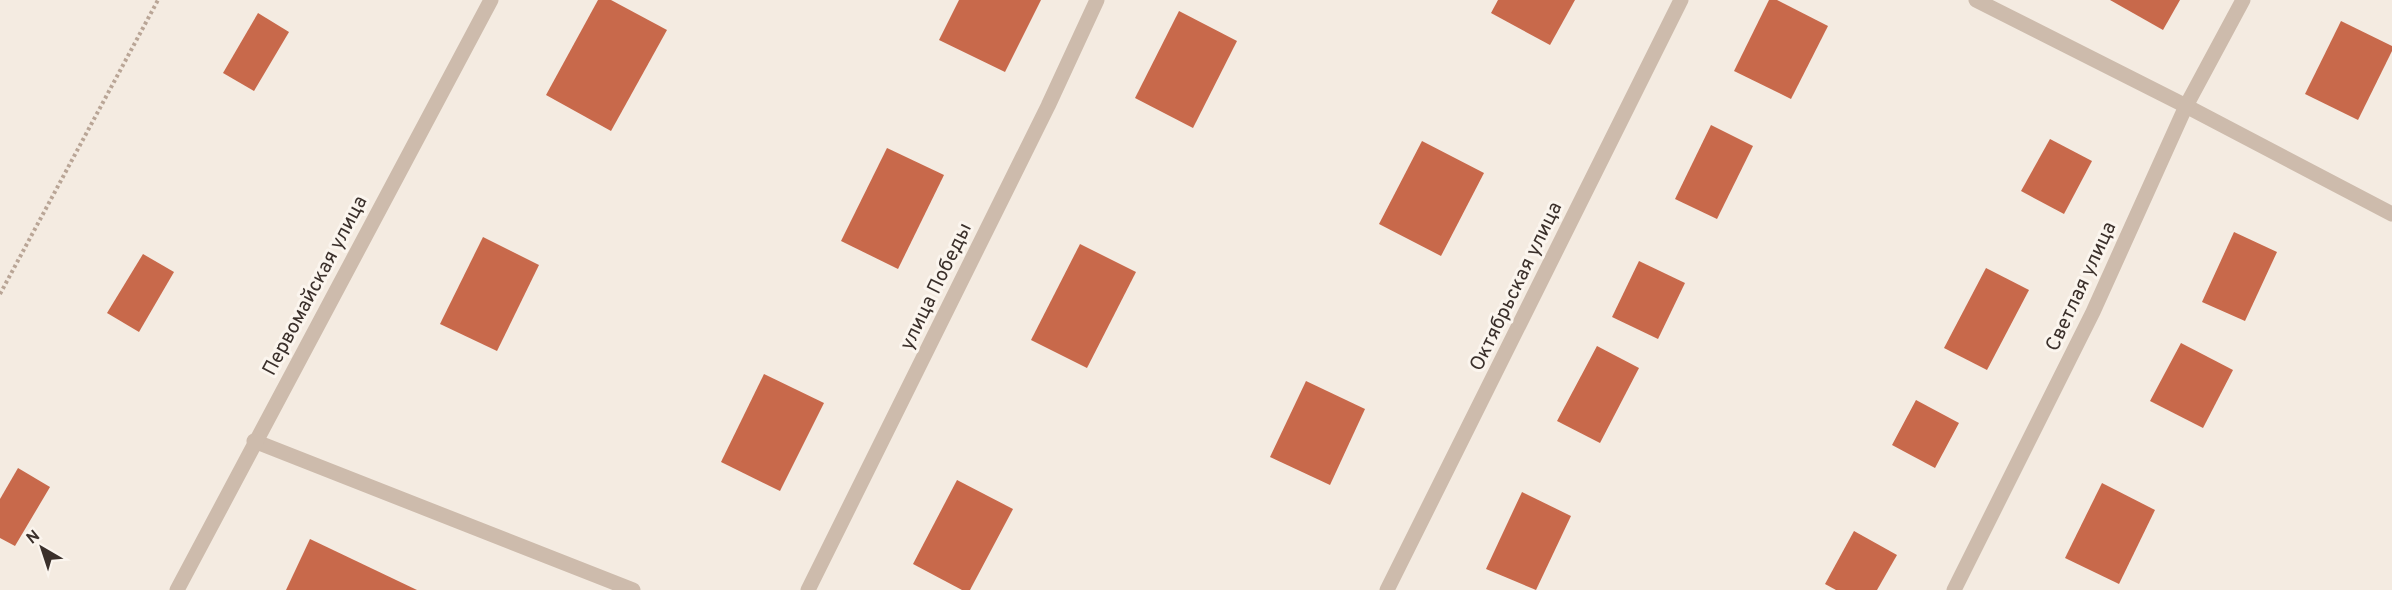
<svg xmlns="http://www.w3.org/2000/svg" width="2392" height="590" font-family="Overpass,sans-serif">
<rect width="100%" height="100%" fill="#f4ebe1"/>
<g fill="#c8694b">
<path d="M598,0h13l56,30 -56,101 -65,-36z"/>
<path d="M959,0h82l-36,72 -66,-32z"/>
<path d="M1498,0h77l-25,45 -59,-32z"/>
<path d="M1769,0h8l51,26 -37,73 -57,-28z"/>
<path d="M2110,0h70l-17,30z"/>
<path d="M1179,11l58,30 -44,87 -58,-30z"/>
<path d="M258,13l31,19 -35,59 -31,-18z"/>
<path d="M2341,21l51,25v5l-34,69 -53,-26z"/>
<path d="M1711,125l42,21 -36,73 -42,-20z"/>
<path d="M2050,139l42,22 -28,53 -43,-23z"/>
<path d="M1422,141l62,32 -43,83 -62,-32z"/>
<path d="M887,148l57,27 -46,94 -57,-28z"/>
<path d="M2234,232l43,20 -32,69 -43,-19z"/>
<path d="M483,237l56,28 -42,86 -57,-27z"/>
<path d="M1080,244l56,28 -49,96 -56,-28z"/>
<path d="M143,254l31,18 -35,60 -32,-19z"/>
<path d="M1639,261l46,22 -27,56 -46,-22z"/>
<path d="M1986,268l43,22 -42,80 -43,-22z"/>
<path d="M2181,343l52,27 -30,58 -53,-27z"/>
<path d="M1597,346l42,22 -39,75 -43,-22z"/>
<path d="M764,374l60,29 -44,88 -59,-29z"/>
<path d="M1306,381l59,28 -35,76 -60,-28z"/>
<path d="M1916,400l43,23 -24,45 -43,-23z"/>
<path d="M18,468l32,19 -35,59 -15,-8v-39z"/>
<path d="M957,480l56,29 -43,81h-8l-49,-26z"/>
<path d="M2102,483l53,27 -36,74 -54,-26z"/>
<path d="M1522,492l49,24 -35,74 -50,-21z"/>
<path d="M1854,531l43,24 -20,35h-41l-11,-6z"/>
<path d="M310,539l107,51h-131z"/>
</g>
<g fill="none" stroke-linecap="round" stroke-linejoin="round">
<path stroke="#b9a596" stroke-width="4" stroke-dasharray="3 3" stroke-linecap="butt" d="M0,294l158,-294"/>
<g stroke="#cdbbac" stroke-width="15">
<path d="M1976,0l210,106 206,108"/>
<path d="M254,441l379,149"/>
<path d="M177,590l314,-590"/>
<path d="M808,590l240,-484 49,-106"/>
<path d="M1387,590l294,-590"/>
<path d="M1954,590l139,-278 93,-206 57,-106"/>
</g>
</g>
<g text-anchor="middle" stroke-width="6" stroke-linejoin="round" paint-order="stroke">
<g font-size="20" fill="#3b302b" stroke="#fbf5ee">
<text transform="translate(314 285) rotate(-62)" y="7">Первомайская улица</text>
<text transform="translate(935 286) rotate(-64)" y="7">улица Победы</text>
<text transform="translate(1515 286) rotate(-64)" y="7">Октябрьская улица</text>
<text transform="translate(2080 286) rotate(-65)" y="7">Светлая улица</text>
</g>
</g>
<g transform="translate(42 548) rotate(321)" stroke="#fbf5ee" stroke-width="4.5" paint-order="stroke">
<path d="M0-4.5L10 22L0 15L-10 22Z" fill="#3b302b"/>
<text y="-9" font-size="16" font-weight="bold" text-anchor="middle" fill="#3b302b">N</text>
</g>
</svg>
